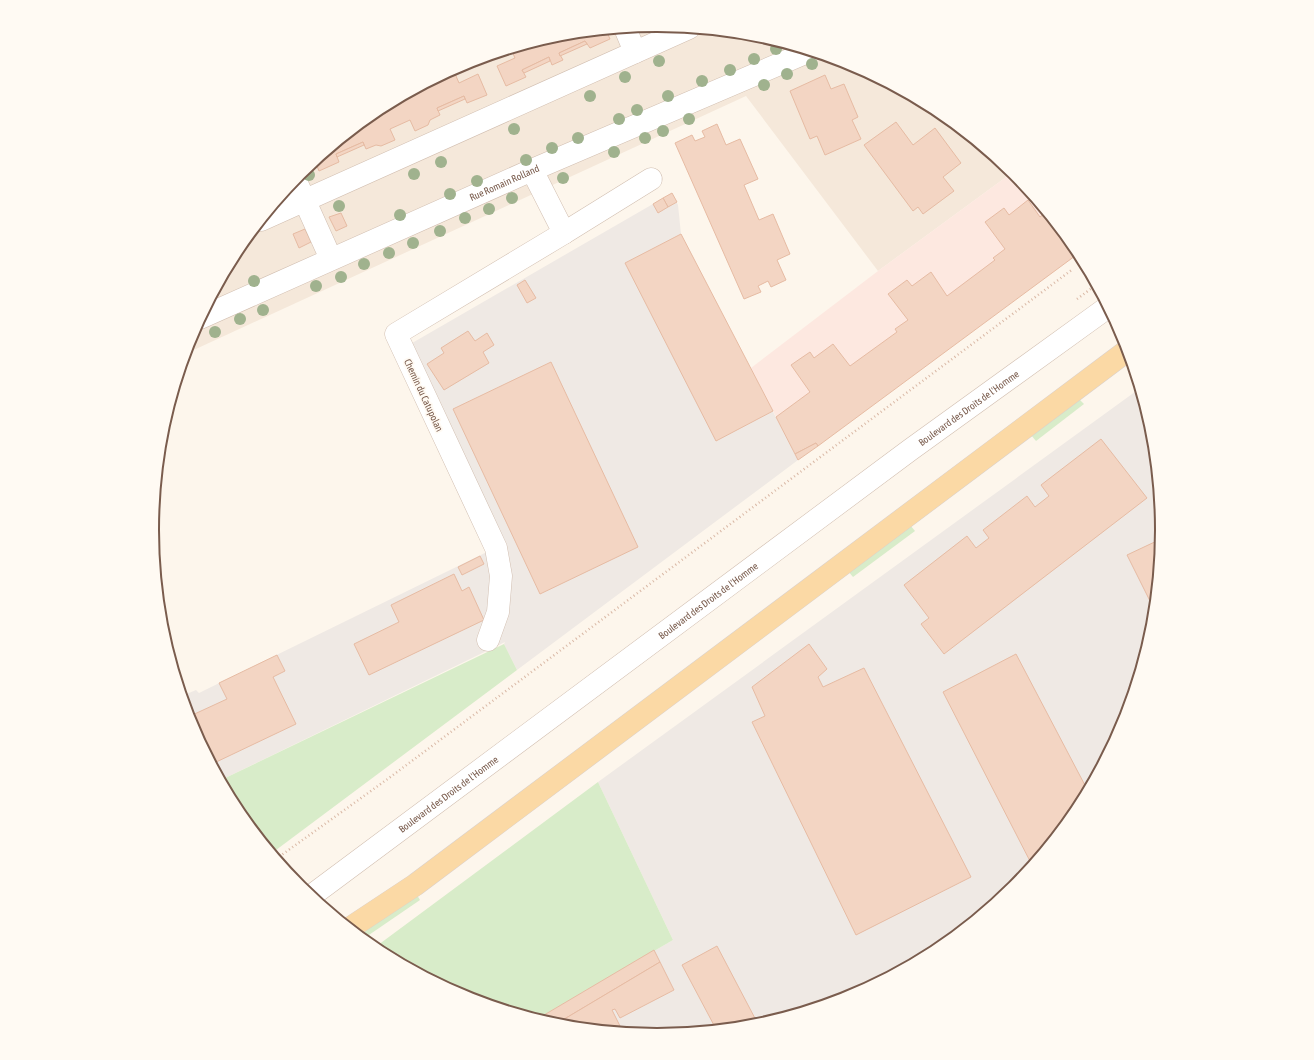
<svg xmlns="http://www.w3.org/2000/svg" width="1314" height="1060" font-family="'Asap Condensed',sans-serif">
<rect width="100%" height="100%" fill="#fdf6ec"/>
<path fill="#f5e8da" d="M657,25l99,10 94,29 88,46 75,62 -135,99 -132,-175 -561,258 6,-17 46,-88 63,-76 77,-63 87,-47 95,-28z"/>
<path fill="#fde8e0" d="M1013,172l66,81 -281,207 -47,-92 127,-97z"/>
<g fill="#efe9e4">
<path d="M672,193l6,12 3,29 117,226 -281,210 -13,-26 1,-2 -284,138 -31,-57 -8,-27 14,-6 3,3 296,-145 -88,-202z"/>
<path d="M1139,389l13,43 10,98 -10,99 -29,94 -46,88 -63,76 -77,63 -87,47 -95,28 -98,10 -99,-10 -18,-5 -1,-2 134,-78 -75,-158z"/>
</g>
<g fill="#d8ecc9">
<path d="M1079,399l5,5 -48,37 -5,-6z"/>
<path d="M910,525l5,6 -62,46 -5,-6z"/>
<path d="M504,644l13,26 -245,183 -35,-43 -16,-30z"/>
<path d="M598,782l75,158 -134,78 1,2 -76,-24 -90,-48z"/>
<path d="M417,895l3,5 -57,39 -5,-4z"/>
</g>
<g fill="#f3d5c3" stroke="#e6bba3">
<path d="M606,30l4,9 -20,9 -5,-7 -26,12 4,7 -11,5 -3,-8 -27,13 4,7 -20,9 -9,-20 18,-8 -4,-9 48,-14z"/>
<path d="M585,41l2,3 -27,12 -1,-3z"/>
<path d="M549,57l1,4 -26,12 -2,-3z"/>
<path d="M453,69l6,14 19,-9 9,21 -20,8 -3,-7 -27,12 3,7 -10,5 -2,5 -13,6 -5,-11 -20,9 5,11 -14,6 -5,-1 -10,4 -3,-7 -27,12 3,8 -20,9 -4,-10 62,-51z"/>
<path d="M825,75l6,14 13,-5 14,33 -6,3 9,19 -36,16 -8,-19 -7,3 -20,-48z"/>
<path d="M464,96l1,3 -27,12 -1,-3z"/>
<path d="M896,122l17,23 22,-17 26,35 -18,14 11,14 -31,23 -5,-7 -5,4 -49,-66z"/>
<path d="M717,124l9,21 14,-6 18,40 -14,6 15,35 14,-6 17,40 -13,6 9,20 -15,7 -3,-6 -10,5 3,6 -17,7 -69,-156 17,-8 3,6 10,-4 -3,-6z"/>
<path d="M363,142l1,3 -27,12 -1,-3z"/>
<path d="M672,193l5,9 -9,5 -5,-9z"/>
<path d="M663,198l5,9 -10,6 -5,-9z"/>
<path d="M1028,200l12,17 6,-5 33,41 -261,193 -2,-3 -21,11 -19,-37 34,-25 -19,-27 19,-13 4,6 19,-14 17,22 47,-34 -2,-3 13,-9 -20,-26 19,-14 5,6 19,-14 16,24 48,-36 -2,-2 12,-9 -20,-27 19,-14 5,7z"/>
<path d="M341,213l6,13 -11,5 -7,-14z"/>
<path d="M305,229l6,13 -12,6 -6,-14z"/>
<path d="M681,234l92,177 -57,30 -91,-178z"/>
<path d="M525,280l11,18 -9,5 -10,-18z"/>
<path d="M468,331l7,10 12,-8 7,12 -11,7 6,11 -45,27 -17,-26 17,-11 -3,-5z"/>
<path d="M551,362l87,185 -98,47 -87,-185z"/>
<path d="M1101,439l46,59 -203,156 -23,-30 8,-6 -25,-33 63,-49 9,12 13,-10 -6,-8 44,-34 8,11 14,-11 -8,-11z"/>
<path d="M816,443l2,3 -20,14 -3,-6z"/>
<path d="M1161,539l-7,70 -27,-54z"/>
<path d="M480,556l4,8 -22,11 -4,-8z"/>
<path d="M454,574l8,17 7,-4 15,33 -115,55 -15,-31 45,-22 -8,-17z"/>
<path d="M809,644l18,25 -9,8 5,10 41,-19 107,209 -115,58 -104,-213 13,-6 -13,-29z"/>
<path d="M1016,654l72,137 -11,20 -45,54 -89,-173z"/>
<path d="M277,655l8,16 -12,6 23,47 -84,40 -24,-47 39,-18 -8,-16z"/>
<path d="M717,946l41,78 -3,1 -39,4 -34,-64z"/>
<path d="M654,950l6,12 -104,62 -16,-4 -1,-2z"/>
<path d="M660,962l14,28 -54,28 -5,-9 -3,1 11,22 -67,-8z"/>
</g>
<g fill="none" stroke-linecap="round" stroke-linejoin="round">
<g stroke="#d1beb0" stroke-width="23">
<g id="minor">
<path d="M625,28l10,24"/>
<path d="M295,179l36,80"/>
<path d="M261,220l428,-192"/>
<path d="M564,233l87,-54"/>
<path id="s1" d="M200,318l332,-148 278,-119"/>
<path d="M488,640l10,-28 3,-36 -5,-28 -100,-214 168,-101 -32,-63"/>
<path id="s2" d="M311,896l599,-446 198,-143"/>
</g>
</g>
<g stroke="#dad1cd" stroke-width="23">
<path id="major" d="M350,928l65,-43 713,-535"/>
</g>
<g stroke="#d9b8a5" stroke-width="2.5" stroke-dasharray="1 3" stroke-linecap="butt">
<path d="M1077,299l19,-14"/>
<path d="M276,859l113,-81 684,-509"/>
</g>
<use href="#minor" stroke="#fff" stroke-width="22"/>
<use href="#major" stroke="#fbd9a5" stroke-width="22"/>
</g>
<g fill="#a0b28e">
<circle cx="776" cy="49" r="6"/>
<circle cx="754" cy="59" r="6"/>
<circle cx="659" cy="61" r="6"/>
<circle cx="812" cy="64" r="6"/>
<circle cx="730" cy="70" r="6"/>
<circle cx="787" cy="74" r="6"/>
<circle cx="625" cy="77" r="6"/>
<circle cx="702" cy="81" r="6"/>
<circle cx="764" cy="85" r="6"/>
<circle cx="590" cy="96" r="6"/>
<circle cx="668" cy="96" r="6"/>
<circle cx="637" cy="110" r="6"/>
<circle cx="619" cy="119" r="6"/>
<circle cx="689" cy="119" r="6"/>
<circle cx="514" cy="129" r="6"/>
<circle cx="663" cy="131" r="6"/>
<circle cx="578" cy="138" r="6"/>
<circle cx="645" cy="138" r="6"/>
<circle cx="552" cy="148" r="6"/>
<circle cx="614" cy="152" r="6"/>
<circle cx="526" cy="160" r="6"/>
<circle cx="441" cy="162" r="6"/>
<circle cx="414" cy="174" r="6"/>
<circle cx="309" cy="175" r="6"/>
<circle cx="563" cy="178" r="6"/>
<circle cx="477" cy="181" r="6"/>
<circle cx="450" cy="194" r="6"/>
<circle cx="512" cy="198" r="6"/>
<circle cx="339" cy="206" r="6"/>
<circle cx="489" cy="209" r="6"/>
<circle cx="400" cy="215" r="6"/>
<circle cx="465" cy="218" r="6"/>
<circle cx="440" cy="231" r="6"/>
<circle cx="413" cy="243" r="6"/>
<circle cx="389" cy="253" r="6"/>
<circle cx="364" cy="264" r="6"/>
<circle cx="341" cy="277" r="6"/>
<circle cx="254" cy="281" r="6"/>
<circle cx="316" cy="286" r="6"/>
<circle cx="263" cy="310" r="6"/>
<circle cx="240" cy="319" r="6"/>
<circle cx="215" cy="332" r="6"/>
</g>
<g text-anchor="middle" stroke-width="3.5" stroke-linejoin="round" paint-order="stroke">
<g font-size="10" fill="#7a5c4d" stroke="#fffaf3">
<text dy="4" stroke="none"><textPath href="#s1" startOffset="333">Rue Romain Rolland</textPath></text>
<text transform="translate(424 395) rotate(65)" y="4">Chemin du Catupolan</text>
<text dy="4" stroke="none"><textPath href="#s2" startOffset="819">Boulevard des Droits de l'Homme</textPath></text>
<text dy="4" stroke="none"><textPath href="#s2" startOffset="495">Boulevard des Droits de l'Homme</textPath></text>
<text dy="4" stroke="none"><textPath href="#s2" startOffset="171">Boulevard des Droits de l'Homme</textPath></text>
</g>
</g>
<path d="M0 0H1314V1060H0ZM159 530a498 498 0 1 1 996 0a498 498 0 1 1-996 0Z" fill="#fffaf3" fill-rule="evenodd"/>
<path fill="none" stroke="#7a5c4d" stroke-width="2" d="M159 530a498 498 0 1 1 996 0a498 498 0 1 1-996 0Z"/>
</svg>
